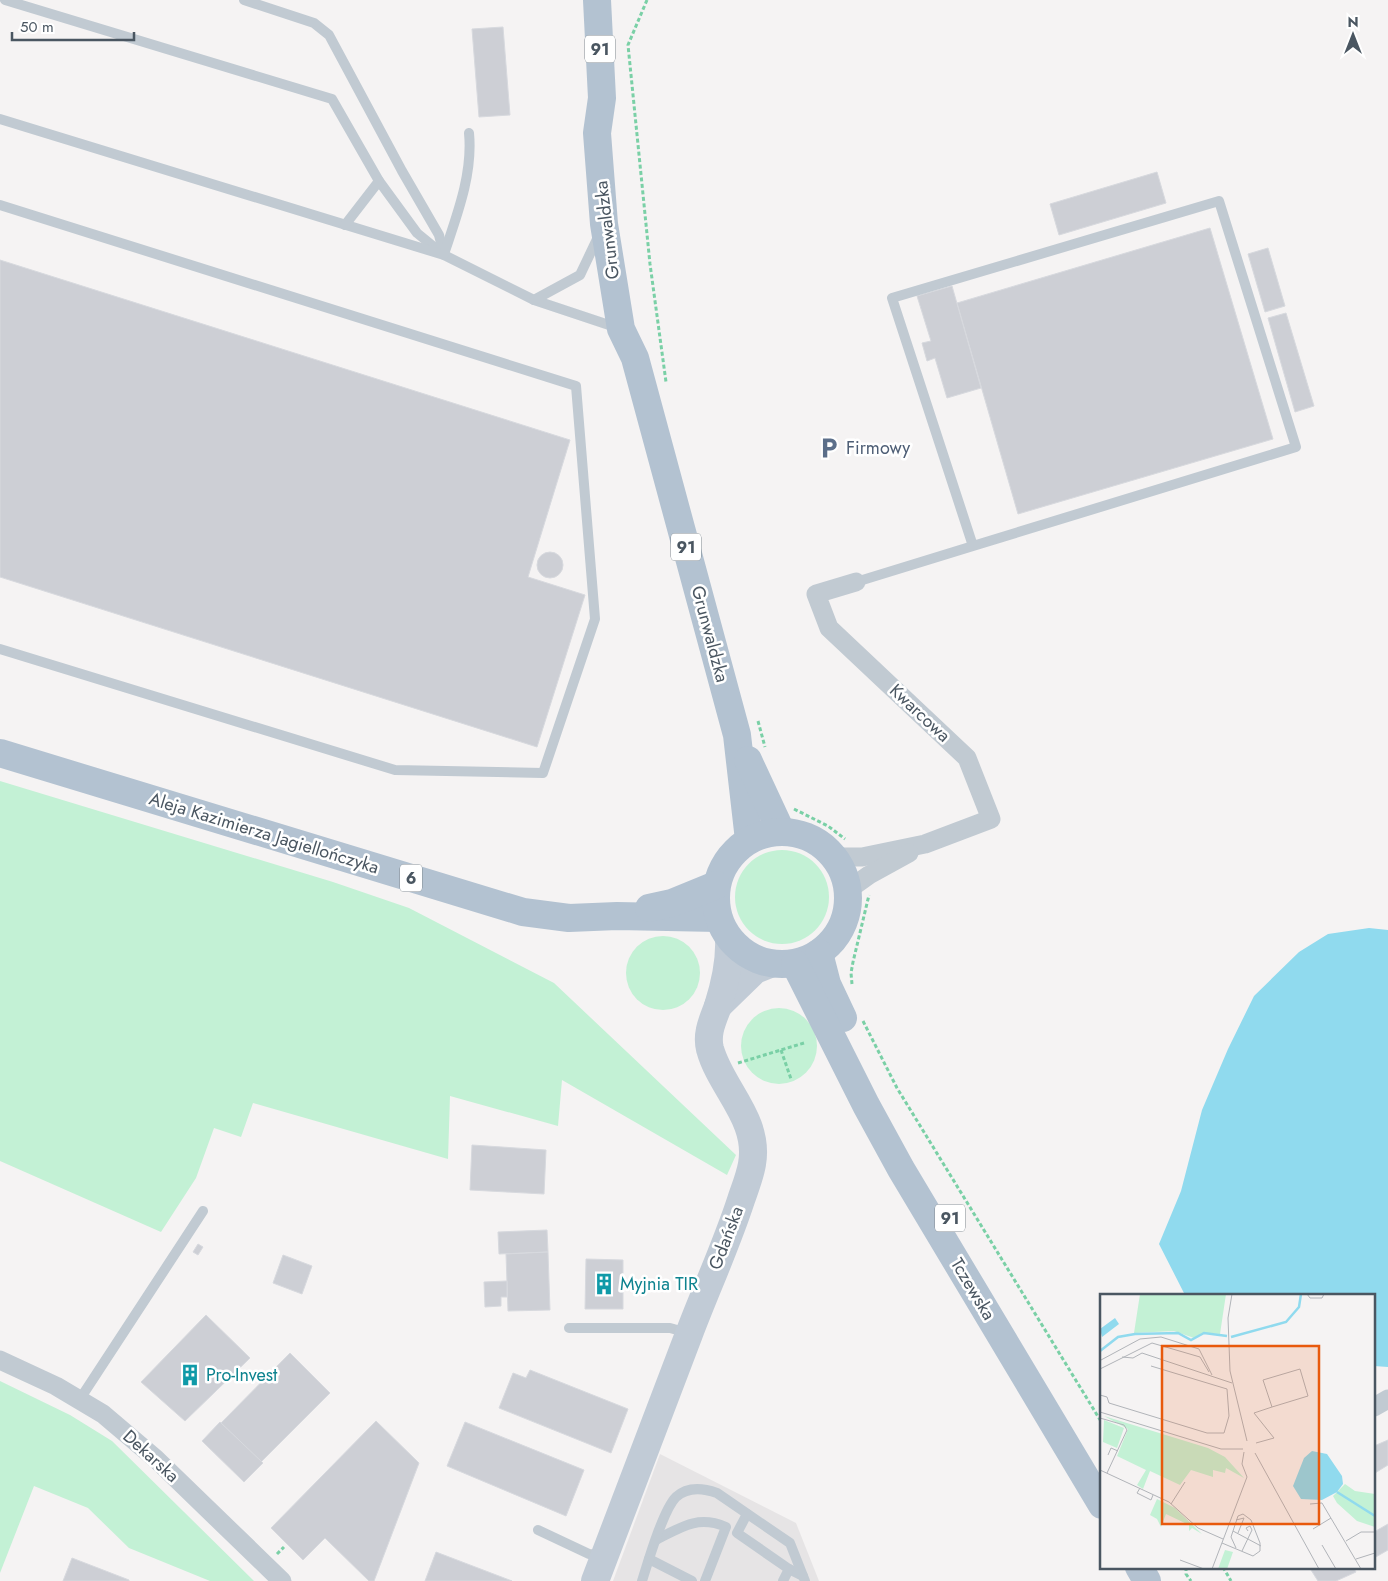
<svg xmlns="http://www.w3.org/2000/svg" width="1388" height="1581" font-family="Jost,sans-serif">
<rect width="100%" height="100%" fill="#f5f3f3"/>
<path fill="#e6e4e5" d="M660,1454l136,69 23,58h-206z"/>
<g fill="#c3f1d5">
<path d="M0,781l333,101 76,26 145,75 182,172 -9,20 -165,-95 -4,46 -108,-30 -2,63 -195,-56 -12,34 -27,-9 -18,50 -35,54 -161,-71z"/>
<circle cx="782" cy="897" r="47"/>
<circle cx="663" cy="973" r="37"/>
<circle cx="779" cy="1046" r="38"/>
<path d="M0,1381l70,34 42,26 142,140h-44l-81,-33 -41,-40 -54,-22 -34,87z"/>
</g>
<path fill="#90daee" d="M1369,928l19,2v437l-14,-1v-71h-189l-26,-51 22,-53 21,-81 26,-61 26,-53 45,-44 29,-18z"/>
<g fill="#cdcfd5" stroke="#d7d9de">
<path d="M503,27l7,88 -31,2 -7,-88z"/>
<path d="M1157,172l9,31 -107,32 -9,-31z"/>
<path d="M1210,228l63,211 -255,75 -61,-211z"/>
<path d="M1268,248l17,58 -20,6 -17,-58z"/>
<path d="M0,260l570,180 -42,137 57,18 -48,152 -537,-170z"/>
<path d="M952,286l29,102 -34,10 -12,-40 -8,3 -5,-18 9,-2 -14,-45z"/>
<path d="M1286,313l28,93 -19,6 -27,-94z"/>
<circle cx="550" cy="565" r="13"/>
<path d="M472,1145l74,5 -2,44 -74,-4z"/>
<path d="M547,1230l1,22 -49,2 -1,-22z"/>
<path d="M198,1244l5,3 -5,8 -5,-3z"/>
<path d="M548,1252l2,58 -42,1 -2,-57z"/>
<path d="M283,1255l29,11 -10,28 -29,-11z"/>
<path d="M586,1259l37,1v49h-38z"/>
<path d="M507,1281v16h-6v9l-16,1 -1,-25z"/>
<path d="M206,1315l44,43 -65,63 -44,-39z"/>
<path d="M290,1353l40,40 -69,69 -40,-39z"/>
<path d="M530,1370l98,39 -17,44 -112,-45 14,-35 13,5z"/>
<path d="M376,1421l43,42 -45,118h-5l-44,-43 -22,22 -32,-32z"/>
<path d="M220,1422l43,41 -19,19 -42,-41z"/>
<path d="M465,1422l119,48 -18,46 -119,-50z"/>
<path d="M1388,1440v25l-13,8 -1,-27z"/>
<path d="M1388,1524v26l-14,8v-26z"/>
<path d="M436,1552l76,29h-87z"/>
<path d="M72,1558l57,22v1h-66z"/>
<path d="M1315,1567h38l3,5 -20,9h-18l-7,-11z"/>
</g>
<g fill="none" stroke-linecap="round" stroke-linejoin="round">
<g stroke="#7ad0a6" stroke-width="3" stroke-dasharray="4 2.5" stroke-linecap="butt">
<path d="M647,0l-19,45 22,219 16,118"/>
<path d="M758,721l7,26"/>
<path d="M794,809l34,17 17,13"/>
<path d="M852,984l-1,-11 2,-11 16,-67"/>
<path d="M863,1021l34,67 205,335"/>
<path d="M781,1050l10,29"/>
<path d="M738,1063l66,-20"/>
<path d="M277,1554l7,-7"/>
<path d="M1186,1567v7l5,7"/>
<path d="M1223,1567l8,14"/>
</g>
<g stroke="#c1cad2" stroke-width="10">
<path d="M5,0l327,99 47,82 38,52 22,18"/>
<path d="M244,0l70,23 15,12 73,136 37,64 5,20"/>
<path d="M0,119l444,136 90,45 84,28"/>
<path d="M0,205l576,181 19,233 -52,154 -148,-3 -395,-121"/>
<path d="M345,225l34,-44"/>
<path d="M444,254c13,-39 29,-80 25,-121"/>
<path d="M534,300l46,-25 19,-40"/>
<path d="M856,582l117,-36 -81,-248 327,-97 77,246 -323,99"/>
<path d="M569,1328h101l18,5"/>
<path d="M80,1399l123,-188"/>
<path d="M747,1514l-10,19 52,36 14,7"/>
<path d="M538,1530l51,24 15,1"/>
<path d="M656,1540c25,-13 42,-25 70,-13l-21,54"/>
<path d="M649,1559l43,22"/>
<path d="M642,1581c6,-19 21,-71 34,-84 12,-11 27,-9 41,-4l73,50 15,38"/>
<path d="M783,1581l6,-12"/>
</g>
<g stroke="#c1cad2" stroke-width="19">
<path d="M835,857h27l63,-13 66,-25 -24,-61 -138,-130 -13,-34 40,-12"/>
<path d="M848,890l21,-15 40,-22"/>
<path d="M0,1360l56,26 47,28 53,45 126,122"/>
<path d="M1374,1407l14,-8"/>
</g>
<g stroke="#c1cbd6" stroke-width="28">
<path d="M718,1006l37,-36 15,-6"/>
<path d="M595,1581c32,-82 62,-165 94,-247 17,-45 37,-88 52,-134 4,-12 9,-24 11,-36 8,-45 -31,-75 -42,-115 -4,-16 3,-29 8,-43 7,-22 12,-45 11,-67"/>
</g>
<g stroke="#b3c2d1" stroke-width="28">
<path d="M597,0l5,98 -5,35 7,91 17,105 14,29 102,377 12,105"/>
<path d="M0,753l523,159 46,6 48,-2 101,2"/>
<path d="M748,760l33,71"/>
<circle cx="782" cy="898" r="66"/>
<path d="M649,908l23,-5 44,-18"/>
<path d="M819,953l8,31 16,34"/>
<path d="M795,964l71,141 35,64 201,336"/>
<path d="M1139,1567l8,14"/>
</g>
</g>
<defs>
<g id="parking-bare" transform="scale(1.725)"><path d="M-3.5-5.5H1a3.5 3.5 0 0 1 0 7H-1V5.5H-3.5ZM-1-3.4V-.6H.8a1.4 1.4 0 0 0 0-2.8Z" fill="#5c6f8a" stroke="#fff" stroke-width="2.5" paint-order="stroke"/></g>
<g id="building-bare" transform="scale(1.725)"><path d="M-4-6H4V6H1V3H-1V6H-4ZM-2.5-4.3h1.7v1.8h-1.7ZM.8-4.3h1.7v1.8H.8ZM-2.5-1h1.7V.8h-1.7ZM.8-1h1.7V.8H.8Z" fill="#0f9aa8" stroke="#fff" stroke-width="2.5" paint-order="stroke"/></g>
</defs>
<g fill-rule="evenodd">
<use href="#parking-bare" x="829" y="448"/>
<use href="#building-bare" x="604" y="1284"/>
<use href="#building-bare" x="190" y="1375"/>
</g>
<g text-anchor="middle" stroke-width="5" stroke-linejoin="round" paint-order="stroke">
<g fill="#fff" stroke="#808990" stroke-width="1">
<rect x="585" y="35.5" width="30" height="27" rx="4"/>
<rect x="671" y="533.5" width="30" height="27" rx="4"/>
<rect x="400" y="864.5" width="22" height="27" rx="4"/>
<rect x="935" y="1204.5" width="30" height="27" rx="4"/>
</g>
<g font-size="16" font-weight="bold" fill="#4a5661">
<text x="600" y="55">91</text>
<text x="686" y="553">91</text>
<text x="411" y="884">6</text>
<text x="950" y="1224">91</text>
</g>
<g font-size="18" fill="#4a5661" stroke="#fff">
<text transform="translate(607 230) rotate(-97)" y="6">Grunwaldzka</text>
<text transform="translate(710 634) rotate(75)" y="6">Grunwaldzka</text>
<text transform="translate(920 713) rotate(43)" y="6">Kwarcowa</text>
<text transform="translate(264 833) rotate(17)" y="6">Aleja Kazimierza Jagiellończyka</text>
<text transform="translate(726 1238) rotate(-69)" y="6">Gdańska</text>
<text transform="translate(973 1289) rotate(59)" y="6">Tczewska</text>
<text transform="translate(151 1456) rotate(42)" y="6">Dekarska</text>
</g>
<g font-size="18" fill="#4e5e75" stroke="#fff" text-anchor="start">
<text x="846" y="454">Firmowy</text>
</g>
<g font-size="18" fill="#0d838f" stroke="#fff" text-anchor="start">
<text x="620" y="1290">Myjnia TIR</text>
<text x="206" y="1381">Pro-Invest</text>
</g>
</g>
<g transform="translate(1100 1294)">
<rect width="275" height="275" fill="#f5f3f3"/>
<path d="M40,0h86l-6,40 -18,-1 -8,5 -20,-7 -40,2zM4,122l104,32 17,9 19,21 -18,-10 -1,5 -12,-3v7l-22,-7 -11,15 -30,-14 -7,18 -6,-4 9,-15 -29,-14 11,-27zM4,126l20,8 -7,20 -14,-6zM245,190l10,7 20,3v33l-18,-6 -20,-18 -4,-7zM57,205l18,9 27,26 -10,-6 -3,3v-6l-23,-11 -5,13 -4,-8 -7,-4zM125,256l8,2 -6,17h-9z" fill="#c3f1d5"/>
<path d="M15,24l4,6 -17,13 -2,-8zM212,157l15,3 15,22 1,8 -6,8 -15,8 -21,-1 -8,-13 11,-28z" fill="#90daee"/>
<path fill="none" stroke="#90daee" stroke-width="2.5" d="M131,43l55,-15 13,-15 2,-13M0,57l18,-14 17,-3 43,-1 13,7 13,-7 23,3M237,198l38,24"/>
<path fill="none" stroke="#b1b4b9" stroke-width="1" d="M132,0l-4,24 2,53 17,70M207,0l3,4h12l2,-4M22,63l11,1 9,-5 90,30M1,66l39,-21 21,-2 38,12 13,26M0,75l52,-26 48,14 9,15M0,101l7,2 2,6 98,30h17l5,-17 -2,-27 -76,-23M0,118l121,37h22M0,124l24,7 3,5 -20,43M156,149l18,-5 -20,-25 18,-6 -9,-27 37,-11 8,27 -36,11M155,159l64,116M8,161l3,-7 7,3M0,176l69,32 29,26 25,11M40,194l-3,5 14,7 2,-5M71,210l14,-22M210,210l12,-1 39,66M136,226l8,-2 -6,15M213,235l18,-11M133,237l28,15M246,247l15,-9h14M122,249l31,13 7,-5v-8l-9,-23 -8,-6 -5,2 -7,21 5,11M222,251l14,24M142,257l10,-21 -2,-4 -4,2 2,3M256,265l19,-6M80,266l24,9M112,275l35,-92 -5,-13 2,-12"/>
<path fill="#e8590c" fill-opacity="0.15" stroke="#e8590c" stroke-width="2.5" d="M62,52h157v178h-157z"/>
<rect width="275" height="275" fill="none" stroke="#4a5661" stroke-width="2.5"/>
</g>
<g transform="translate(1353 35)" stroke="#ffffff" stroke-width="4" paint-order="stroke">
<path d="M0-4L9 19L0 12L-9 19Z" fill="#4a5661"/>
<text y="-8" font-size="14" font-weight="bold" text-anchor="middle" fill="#4a5661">N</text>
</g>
<path d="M12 32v8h122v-8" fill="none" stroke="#4a5661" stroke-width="2.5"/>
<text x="20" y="32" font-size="15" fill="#4a5661" stroke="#ffffff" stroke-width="4" paint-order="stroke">50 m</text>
</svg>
